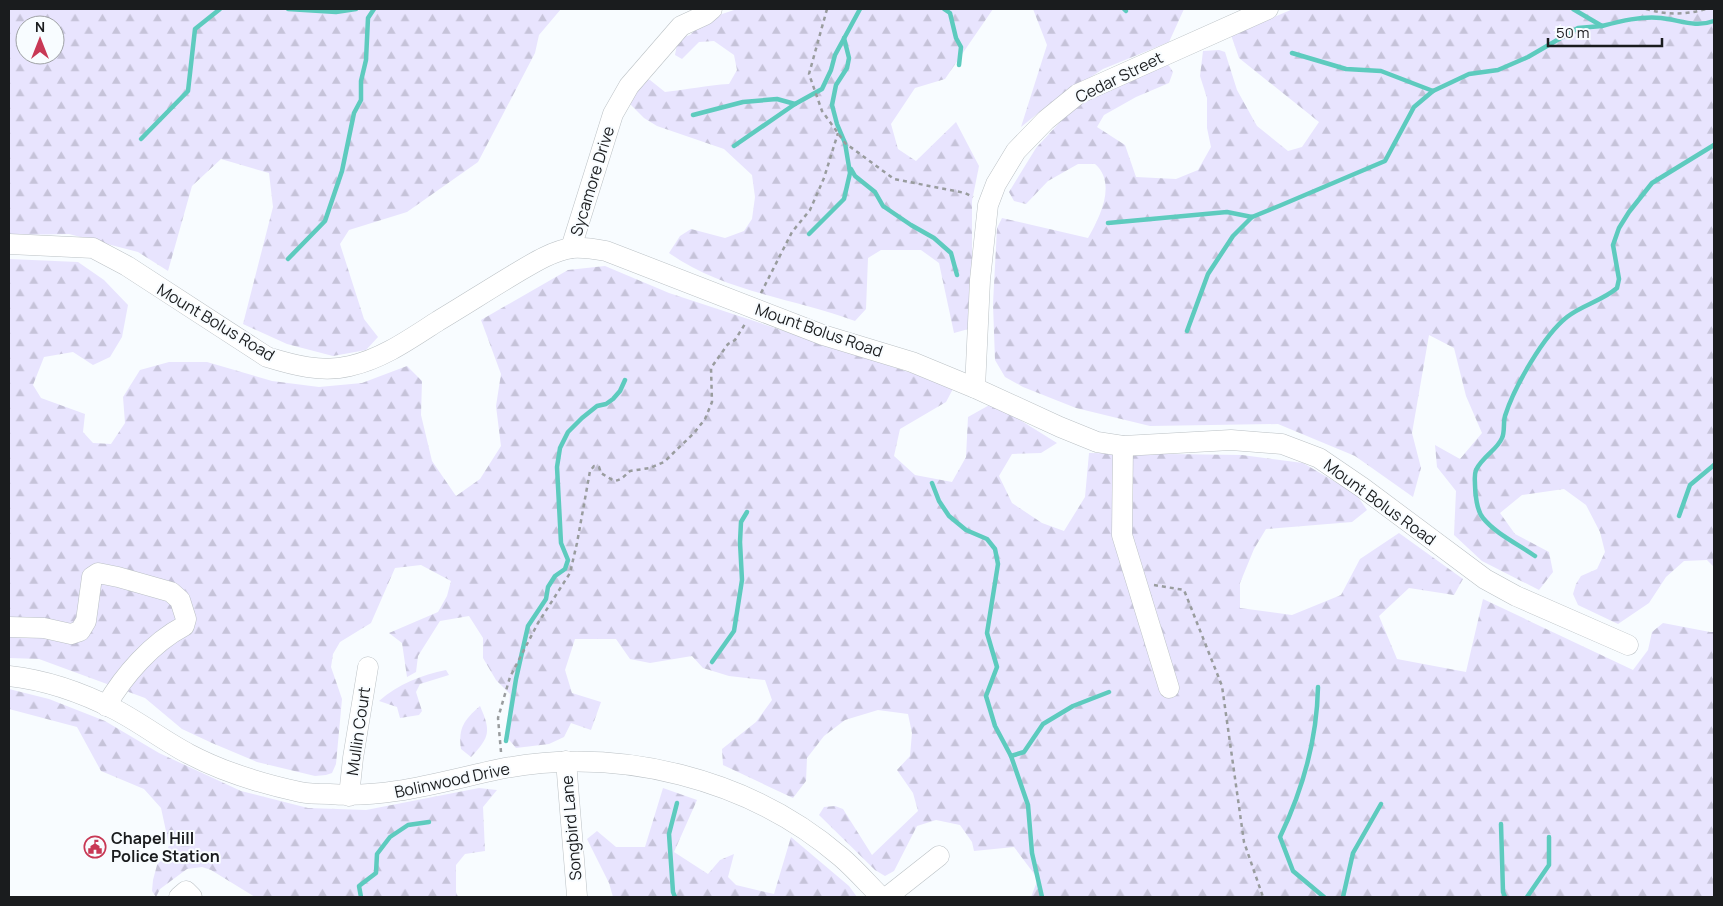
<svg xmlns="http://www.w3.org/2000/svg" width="1723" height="906" font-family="Manrope,sans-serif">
<defs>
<pattern id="forest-firs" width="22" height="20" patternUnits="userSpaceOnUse" patternTransform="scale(1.25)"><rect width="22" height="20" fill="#e8e4fe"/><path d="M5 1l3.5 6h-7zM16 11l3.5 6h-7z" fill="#c6c3d9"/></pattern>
</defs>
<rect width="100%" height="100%" fill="#f8fcff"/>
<g fill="url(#forest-firs)" fill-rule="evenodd">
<path d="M9,9h552l-22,26 -4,18 -57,109 -71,50 -58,18 -9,14 24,75 14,18 -12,13 -33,6 -46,-12 -44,-20 30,-117 -4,-34 -48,-14 -29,27 -24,85 -30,-19 -69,-18 -60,1zM25,25h30v30h-30z"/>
<path d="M737,9h256l-48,70 -30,9 -24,36 7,25 18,12 40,-39 23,44 -7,35v127l-18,5 -15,-70 -18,-13h-40l-13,8 -2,51 -11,12c-62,-23 -131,-29 -186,-68l11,-17 11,-7 34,9 19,-7 8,-12 3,-22 -3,-22 -28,-26 -67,-23 -13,-8 -16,-16 13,-24 9,2 15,12c21,-2 42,-7 64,-8l8,-14 -3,-15 -20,-14 -15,1 -17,17 -7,-4 2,-11 6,-7 7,-2 17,-16z"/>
<path d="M1033,9h151l-15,33 -66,27 -56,37 -26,21 26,-82z"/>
<path d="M1293,9h421v558l-7,-7 -23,1 -18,16 -17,26 -31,21 -40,-19 -5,-11 3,-10 5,-8 16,-7 8,-17 -5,-20 -14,-27 -22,-16 -42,6 -22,18 15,21 34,18 4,20 -14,18 -57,-29 -28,-26 2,-44 -19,-24 -2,-22 25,14 22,-26 -16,-37 -12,-48 -25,-13 -17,98 9,35 -8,29 -58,-41 -77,-32 -128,2 -74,-18 -53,-21 -18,-10 -10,-17 -2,-56 4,-76 5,-10 86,20c12,-21 29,-55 7,-74h-17l-30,17 -22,23 -12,-3 -5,-9 27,-44 37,-40 93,-47 7,11 -4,11 -33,14 -32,18 -7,12 28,18 11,32 40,2 22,-9 13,-23 -4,-19v-30l-7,-22 3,-25 16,-1 6,2 12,38 20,36 31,25 14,-4 17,-25 -80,-64 -8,-23z"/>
<path d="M9,259l69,3 26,18 24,25 -6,32 -12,20 -17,8 -20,-13 -29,5 -11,28 8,13 44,16 -2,18 10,11 18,1 14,-21 -2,-26 17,-27 29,-8h38l65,19 47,6 43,-4 45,-17 15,15 -1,34 11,46 24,35 24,-17 21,-33 -5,-40 5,-32 -20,-54 87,-50 37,-4 64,27 285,94 -8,15 -46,27 -6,27 21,19 37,7 14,-25 2,-40 25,-14 64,40 -16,10 -29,1 -13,22 13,27 30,20 22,8 21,-34 4,-44 153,2 61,8 53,31 11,16 -15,12 -86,7 -12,20 -14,34v25l52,7 49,-20 19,-36 39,-26 64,46 -9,16 -45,-7 -30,28 18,43 69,13 17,-73 150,71 15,-20 4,-18 11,-9 47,9h4v265h-683l7,-18 -24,-32 -40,4 -2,-9 -12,-17 -24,-5 -19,6 -23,45 -9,5 -10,-6 -56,-55 5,-8 11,-1 8,3 29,46 46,-44 -5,-18 -16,-23 13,-14 2,-23 -4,-19 -30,-4 -33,10 -21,16 -17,22 -1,23 -13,17 -70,-33 -1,-16 34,-27 16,-22 -7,-20 -36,-4 -26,-8 -11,-12 -42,7 -20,-4 -14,-20h-41l-10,31 7,23 29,9 -10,28 -20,-7 -7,14 -15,7 -33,4 -10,-12 4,-42 -14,-14 -13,-22v-20l-14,-22 -29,5 -22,35 -2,16 -9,5 -5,-34 -13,-10 49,-21 9,-16 4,-15 -30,-16 -26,3 -24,55 -31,19 -7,12 -2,13 11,32 -6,65 -4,9 -6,2 -11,1 -58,-14 -45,-19 -30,-14 -37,-31 -106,-39 -30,-1z"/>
<path d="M446,670l3,5 -29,9 -4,8 6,19 -3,4 -19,3 -3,-11 -18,-6c19,-17 43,-26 67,-31z"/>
<path d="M9,689l40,10 56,22 54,32 82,38 67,17 58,2 113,-22 18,2 -14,17 2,44 -20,3 -9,11v27l2,5h-203l-44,-27 -9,-3 -15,2 -27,20 -4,8 -4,-6 1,-11 4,-15 9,-10 3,-10 -8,-37 -17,-19 -43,-18 -24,-44 -68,-18z"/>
<path d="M480,706c11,25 10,31 -9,51l-10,-8c-3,-21 3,-29 19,-43z"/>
<path d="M663,788l34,12 -23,52 34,22 12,-14 14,-6 -6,23 8,8 38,9 17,-57 58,49 8,11h-244l-4,-14 -22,-44 10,-8 19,16h29z"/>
</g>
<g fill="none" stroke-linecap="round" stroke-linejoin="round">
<g stroke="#5dcbbe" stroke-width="4.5">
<path d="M288,9l48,3 20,-3"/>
<path d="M944,9l6,4 6,25 5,9 -2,18"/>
<path d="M1124,9l2,2"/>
<path d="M1573,9l29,17c19,-5 39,-10 59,-8 19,2 34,10 53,3"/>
<path d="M1292,53l54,16 35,2 52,20 36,-17 29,-4 30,-13 50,-29 24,-2"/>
<path d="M693,115l50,-13 34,-3 18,5 27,-15 9,-19 4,-15 25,-46"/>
<path d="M141,139l47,-48 7,-62 25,-20"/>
<path d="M734,146l61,-42"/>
<path d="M851,169l4,7 20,16 8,14 28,19 23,13 17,15 6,22"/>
<path d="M1108,223l119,-11 25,5 27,-11 106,-45 29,-54 19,-16"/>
<path d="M809,234l35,-35 6,-26 -5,-30 -8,-19 -5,-19 4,-20 11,-17 2,-10 -5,-20"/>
<path d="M288,259l37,-38 17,-50 12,-58 7,-13v-19l5,-21 2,-42 6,-9"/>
<path d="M1187,331l21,-57 25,-38 19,-19"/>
<path d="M932,483l7,18 10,15 17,14 21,9 8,10 3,15 -11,69 10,34 -11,29 9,30 16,30 17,49 4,48 10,44"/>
<path d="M1679,516l11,-31 24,-20"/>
<path d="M1535,556c-17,-12 -39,-22 -52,-38 -6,-7 -8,-24 -8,-33 0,-5 -1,-10 1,-15 7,-14 21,-20 26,-32 3,-6 1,-15 3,-22 9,-29 39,-81 62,-99 15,-12 35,-16 50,-29l2,-9 -6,-34 6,-17 10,-16 23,-29 62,-38"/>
<path d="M712,662l22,-31 8,-51 -2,-38 1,-20 6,-10"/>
<path d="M1318,687c-1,53 -15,102 -38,150l13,34 31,26"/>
<path d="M506,741l10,-62 12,-53 18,-27 2,-12 7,-11 10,-7 3,-9 -7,-17 -4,-76 3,-19 8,-16 14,-14 15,-12 9,-2 7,-5 7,-8 5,-11"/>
<path d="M1011,756l13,-4 19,-28 30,-18 36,-14"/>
<path d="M1501,824l2,68 2,5"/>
<path d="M361,897l-2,-11 17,-13 1,-19 13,-17 18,-12 21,-3"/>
<path d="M675,897l-2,-5 -4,-58 8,-31"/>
<path d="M1343,897l10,-44 28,-49"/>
<path d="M1527,897l22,-32v-28"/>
</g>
<g stroke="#bbc1c5" stroke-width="21">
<g id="minor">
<path d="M9,244l84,4 34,18 140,91c26,8 55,16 83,9 32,-7 60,-27 88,-45 25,-15 50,-31 75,-46 17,-10 38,-24 59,-27 11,-1 23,1 34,3l217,84 89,27 63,26 85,39 37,15 26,4 108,-6 51,4 37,14 44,30 122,91 31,17 112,49"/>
<path d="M571,248l42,-134 16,-28 52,-60 24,-11 7,-6"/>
<path d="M975,388l5,-108 8,-75 8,-21 20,-33 30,-31 32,-26 190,-85"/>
<path d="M1123,446l-1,89 47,153"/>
<path d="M9,627l35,1 27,6 9,-3 6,-10 6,-44 6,-4 20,4 53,15 9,8 6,19 -2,7c-32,17 -60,49 -78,80"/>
<path d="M9,676c37,4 74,17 107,34 25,13 48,31 73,44 34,18 74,30 111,38 9,2 19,2 29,2 59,5 114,-13 171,-25 119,-23 249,9 341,88 14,12 27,27 40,40"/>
<path d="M566,761l11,135"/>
<path d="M349,796l4,-38 15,-91"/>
<path d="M179,897l7,-6 6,6"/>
<path d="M887,897l52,-41"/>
</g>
</g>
<g stroke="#999c9e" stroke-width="2.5" stroke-dasharray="4 4" stroke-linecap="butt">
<path d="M827,9l-18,65 13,37 23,32 49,36 71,14 8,4"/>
<path d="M1646,9c21,6 39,6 60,0"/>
<path d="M761,293l31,-61 18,-22 14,-32 14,-45"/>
<path d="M1154,585l30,5 38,96 22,156 19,55"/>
<path d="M501,752l-3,-34 12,-41 28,-54 32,-50 7,-30 13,-72 4,-5 5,1 2,6 13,8c8,-1 10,-5 16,-10l20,-3 14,-6 30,-29 11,-14 7,-17 -1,-34 17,-24 7,-4 10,-16"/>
</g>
<use href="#minor" stroke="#fff" stroke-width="20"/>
</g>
<defs>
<g id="civic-ring" transform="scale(1.125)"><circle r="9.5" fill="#f8fcff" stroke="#c83855" stroke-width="1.5"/><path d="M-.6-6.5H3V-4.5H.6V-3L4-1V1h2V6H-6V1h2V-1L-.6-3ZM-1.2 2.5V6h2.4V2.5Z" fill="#c83855"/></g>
</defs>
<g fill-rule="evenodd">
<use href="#civic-ring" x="95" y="847"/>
</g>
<g text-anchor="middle" stroke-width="4" stroke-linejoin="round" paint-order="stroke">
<g font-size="16" fill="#1a1c1e" stroke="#f8fcff">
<text transform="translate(1119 77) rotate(-26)" y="6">Cedar Street</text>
<text transform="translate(592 181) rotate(-73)" y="6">Sycamore Drive</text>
<text transform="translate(216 322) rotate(31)" y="6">Mount Bolus Road</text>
<text transform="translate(819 330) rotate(19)" y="6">Mount Bolus Road</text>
<text transform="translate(1380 502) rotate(36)" y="6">Mount Bolus Road</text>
<text transform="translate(358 731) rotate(-82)" y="6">Mullin Court</text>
<text transform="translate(452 780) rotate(-12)" y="6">Bolinwood Drive</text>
<text transform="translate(571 828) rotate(-95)" y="6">Songbird Lane</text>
</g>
<g font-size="16" font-weight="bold" fill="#1a1c1e" stroke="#f8fcff" text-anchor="start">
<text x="111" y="844">Chapel Hill<tspan x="111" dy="18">Police Station</tspan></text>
</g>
</g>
<rect width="1723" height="906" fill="none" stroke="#1a1c1e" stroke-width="20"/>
<g transform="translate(40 40)"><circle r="24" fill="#f8fcff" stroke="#9fa2a5"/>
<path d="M0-4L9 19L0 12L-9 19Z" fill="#c83855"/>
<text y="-8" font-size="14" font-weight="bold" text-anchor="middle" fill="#1a1c1e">N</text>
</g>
<path d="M1548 38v8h114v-8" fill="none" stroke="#1a1c1e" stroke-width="2.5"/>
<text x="1556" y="38" font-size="15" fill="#1a1c1e" stroke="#f8fcff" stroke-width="4" paint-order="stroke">50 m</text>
</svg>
